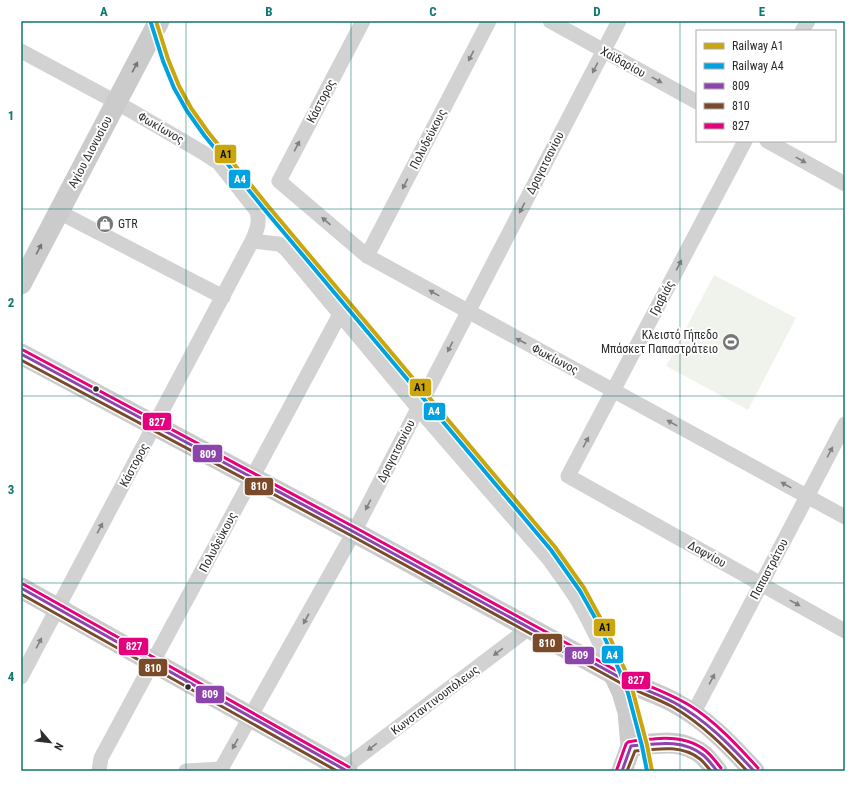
<svg xmlns="http://www.w3.org/2000/svg" width="866" height="792" font-family="'Roboto Condensed',sans-serif">
<rect width="100%" height="100%" fill="#fff"/>
<path fill="#f0f3ec" d="M714,275l82,43 -48,92 -82,-44z"/>
<g fill="none" stroke-linecap="round" stroke-linejoin="round">
<g stroke="#d2d2d2" stroke-width="15">
<path d="M363,21l-84,160 88,75 478,261"/>
<path d="M550,21l147,81"/>
<path d="M802,31l6,-10"/>
<path d="M21,51l95,51 86,50 17,11 38,48c3,12 0,19 -5,30l-231,436"/>
<path d="M745,141l-177,335 277,155"/>
<path d="M767,141l78,43"/>
<path d="M59,212l164,85"/>
<path d="M252,241l27,3 7,5 132,159 130,150c10,14 21,28 30,43 13,23 25,48 35,72"/>
<path d="M367,256l122,-235"/>
<path d="M693,714l152,-290"/>
<path d="M221,769l133,-237 265,-511"/>
<path d="M99,771l2,-13 151,-280 88,-164"/>
<path d="M186,771l35,-2"/>
<path d="M340,771l189,-143"/>
</g>
<g stroke="#cbcbcb" stroke-width="21">
<path d="M21,284l138,-263"/>
<path d="M21,354l333,178 276,151c15,7 31,12 45,20 32,17 55,42 79,68"/>
<path d="M21,588l326,183"/>
<path d="M613,673l9,19 6,20 3,34 -9,25"/>
<path d="M631,746c26,-2 49,-9 72,9 5,5 10,11 14,16"/>
</g>
<g stroke="#fff" stroke-width="6">
<g id="bus-1">
<path d="M21,354l333,178 276,151c15,7 31,12 45,20 31,17 55,42 79,68"/>
<path d="M21,588l326,183"/>
<path d="M622,771l9,-25c24,-2 51,-8 72,9 5,4 10,11 14,16"/>
</g>
</g>
<g stroke="#fff" stroke-width="6">
<g id="bus-2">
<path d="M21,360l331,176 276,151c15,7 30,12 45,20 29,17 52,40 74,64"/>
<path d="M21,594l316,177"/>
<path d="M627,771l8,-20c21,-2 46,-7 65,8 4,3 7,8 11,12"/>
</g>
</g>
<g stroke="#fff" stroke-width="6">
<g id="bus-3">
<path d="M23,350l333,178 276,151c19,8 39,15 57,26 26,16 48,40 69,63"/>
<path d="M23,584l326,183"/>
<path d="M617,769l9,-25 2,-2c8,-2 17,-3 25,-3 19,-2 38,0 53,12 6,5 10,11 15,17"/>
</g>
</g>
<use href="#bus-1" stroke="#8e44ad" stroke-width="3"/>
<use href="#bus-2" stroke="#7a4b2a" stroke-width="3"/>
<use href="#bus-3" stroke="#e5007d" stroke-width="3"/>
<g stroke="#fff" stroke-width="7">
<path id="rail-1" d="M156,21l12,38 11,27 12,22 17,24 60,74 287,341 29,41 18,33 23,49 8,22 14,53 5,26"/>
</g>
<g stroke="#fff" stroke-width="7">
<path id="rail-2" d="M151,23l12,38 11,27 13,23 17,24 60,74 287,341 29,41 18,32 22,49 8,21 14,53 5,25"/>
</g>
<use href="#rail-1" stroke="#caa50b" stroke-width="4"/>
<use href="#rail-2" stroke="#00a3e0" stroke-width="4"/>
</g>
<defs><path id="oneway-solid" d="M-6-.8H1V-3.2L6.5 0L1 3.2V.8H-6Z"/></defs>
<g fill="#808080">
<use href="#oneway-solid" transform="translate(471 56) rotate(117)"/>
<use href="#oneway-solid" transform="translate(595 68) rotate(117)"/>
<use href="#oneway-solid" transform="translate(657 80) rotate(29)"/>
<use href="#oneway-solid" transform="translate(297 146) rotate(-62)"/>
<use href="#oneway-solid" transform="translate(801 160) rotate(29)"/>
<use href="#oneway-solid" transform="translate(405 184) rotate(117)"/>
<use href="#oneway-solid" transform="translate(522 208) rotate(117)"/>
<use href="#oneway-solid" transform="translate(326 221) rotate(-139)"/>
<use href="#oneway-solid" transform="translate(679 265) rotate(-62)"/>
<use href="#oneway-solid" transform="translate(434 293) rotate(-151)"/>
<use href="#oneway-solid" transform="translate(521 341) rotate(-152)"/>
<use href="#oneway-solid" transform="translate(450 347) rotate(117)"/>
<use href="#oneway-solid" transform="translate(672 423) rotate(-151)"/>
<use href="#oneway-solid" transform="translate(586 442) rotate(-62)"/>
<use href="#oneway-solid" transform="translate(830 452) rotate(-62)"/>
<use href="#oneway-solid" transform="translate(786 485) rotate(-151)"/>
<use href="#oneway-solid" transform="translate(368 505) rotate(117)"/>
<use href="#oneway-solid" transform="translate(100 528) rotate(-62)"/>
<use href="#oneway-solid" transform="translate(795 603) rotate(29)"/>
<use href="#oneway-solid" transform="translate(306 619) rotate(119)"/>
<use href="#oneway-solid" transform="translate(39 643) rotate(-62)"/>
<use href="#oneway-solid" transform="translate(498 652) rotate(143)"/>
<use href="#oneway-solid" transform="translate(712 679) rotate(-62)"/>
<use href="#oneway-solid" transform="translate(235 744) rotate(119)"/>
<use href="#oneway-solid" transform="translate(372 747) rotate(143)"/>
</g>
<g fill="#747474">
<use href="#oneway-solid" transform="translate(135 67) rotate(-62)"/>
<use href="#oneway-solid" transform="translate(39 249) rotate(-62)"/>
</g>
<path fill="none" stroke="#0f766e" stroke-width="1" stroke-opacity="0.55" d="M186,21v750M351,21v750M515,21v750M680,21v750M21,209h824M21,396h824M21,583h824"/>
<defs>
<g id="shop-disc" transform="scale(0.9)"><circle r="9.5" fill="#767676" stroke="#fff"/><path d="M-5-2.5h2.3a2.7 3.5 0 0 1 5.4 0H5L5.5 6h-11ZM-1.5-2.5h3a1.5 2.3 0 0 0-3 0Z" fill="#fff"/></g>
<g id="stadium-disc" transform="scale(0.9)"><circle r="9.5" fill="#767676" stroke="#fff"/><path d="M0-5a6.5 5 0 1 0 0 10a6.5 5 0 1 0 0-10ZM-3.5-1.8h7v3.6h-7Z" fill="#fff"/></g>
</defs>
<g fill-rule="evenodd">
<use href="#shop-disc" x="105" y="224"/>
<use href="#stadium-disc" x="731" y="342"/>
</g>
<g fill="#2d2d2d" stroke="#fff" stroke-width="1.5">
<circle cx="96" cy="389" r="3.5"/>
<circle cx="188" cy="687" r="3.5"/>
</g>
<g text-anchor="middle" stroke-width="4" stroke-linejoin="round" paint-order="stroke">
<g font-size="12" fill="#2d2d2d" stroke="#fff">
<text transform="translate(623 62) rotate(29)" y="4">Χαϊδαρίου</text>
<text transform="translate(321 101) rotate(-62)" y="4">Κάστορος</text>
<text transform="translate(161 128) rotate(30)" y="4">Φωκίωνος</text>
<text transform="translate(428 139) rotate(-63)" y="4">Πολυδεύκους</text>
<text transform="translate(90 152) rotate(-62)" y="4">Αγίου Διονυσίου</text>
<text transform="translate(545 163) rotate(-63)" y="4">Δραγατσανίου</text>
<text transform="translate(662 298) rotate(-62)" y="4">Γραβιάς</text>
<text transform="translate(555 359) rotate(28)" y="4">Φωκίωνος</text>
<text transform="translate(396 451) rotate(-63)" y="4">Δραγατσανίου</text>
<text transform="translate(134 465) rotate(-62)" y="4">Κάστορος</text>
<text transform="translate(218 542) rotate(-62)" y="4">Πολυδεύκους</text>
<text transform="translate(707 554) rotate(29)" y="4">Δαφνίου</text>
<text transform="translate(769 569) rotate(-62)" y="4">Παπαστράτου</text>
<text transform="translate(435 700) rotate(-37)" y="4">Κωνσταντινουπόλεως</text>
</g>
<g font-size="12" fill="#2d2d2d" stroke="#fff" text-anchor="start">
<text x="118" y="228">GTR</text>
<text x="718" y="339" text-anchor="end">Κλειστό Γήπεδο<tspan x="718" dy="14">Μπάσκετ Παπαστράτειο</tspan></text>
</g>
</g>
<g stroke="#fff" stroke-width="1.5">
<rect x="214" y="144" width="23" height="20" rx="4" fill="#caa50b"/>
<rect x="228" y="169" width="23" height="20" rx="4" fill="#00a3e0"/>
<rect x="409" y="378" width="23" height="19" rx="4" fill="#caa50b"/>
<rect x="423" y="402" width="23" height="19" rx="4" fill="#00a3e0"/>
<rect x="142" y="412" width="30" height="19" rx="4" fill="#e5007d"/>
<rect x="192" y="444" width="31" height="19" rx="4" fill="#8e44ad"/>
<rect x="244" y="477" width="30" height="19" rx="4" fill="#7a4b2a"/>
<rect x="593" y="618" width="23" height="19" rx="4" fill="#caa50b"/>
<rect x="532" y="633" width="31" height="20" rx="4" fill="#7a4b2a"/>
<rect x="118" y="637" width="31" height="19" rx="4" fill="#e5007d"/>
<rect x="601" y="645" width="23" height="19" rx="4" fill="#00a3e0"/>
<rect x="564" y="646" width="31" height="19" rx="4" fill="#8e44ad"/>
<rect x="138" y="658" width="30" height="19" rx="4" fill="#7a4b2a"/>
<rect x="621" y="671" width="30" height="19" rx="4" fill="#e5007d"/>
<rect x="195" y="685" width="30" height="19" rx="4" fill="#8e44ad"/>
</g>
<g font-size="11" text-anchor="middle" font-weight="bold" fill="#fff">
<text x="240" y="183">A4</text>
<text x="434" y="415">A4</text>
<text x="157" y="426">827</text>
<text x="208" y="458">809</text>
<text x="259" y="490">810</text>
<text x="547" y="647">810</text>
<text x="134" y="650">827</text>
<text x="612" y="659">A4</text>
<text x="580" y="659">809</text>
<text x="153" y="672">810</text>
<text x="636" y="684">827</text>
<text x="210" y="698">809</text>
</g>
<g font-size="11" text-anchor="middle" font-weight="bold" fill="#111">
<text x="226" y="158">A1</text>
<text x="420" y="391">A1</text>
<text x="605" y="631">A1</text>
</g>
<rect width="866" height="792" fill="none" stroke="#ffffff" stroke-width="44"/>
<rect x="696" y="30" width="140" height="112" fill="#ffffff" stroke="#ababab"/>
<rect x="704" y="43" width="20" height="6" fill="#caa50b" stroke="#ababab"/>
<text x="732" y="50" font-size="12" fill="#2d2d2d">Railway A1</text>
<rect x="704" y="63" width="20" height="6" fill="#00a3e0" stroke="#ababab"/>
<text x="732" y="70" font-size="12" fill="#2d2d2d">Railway A4</text>
<rect x="704" y="83" width="20" height="6" fill="#8e44ad" stroke="#ababab"/>
<text x="732" y="90" font-size="12" fill="#2d2d2d">809</text>
<rect x="704" y="103" width="20" height="6" fill="#7a4b2a" stroke="#ababab"/>
<text x="732" y="110" font-size="12" fill="#2d2d2d">810</text>
<rect x="704" y="123" width="20" height="6" fill="#e5007d" stroke="#ababab"/>
<text x="732" y="130" font-size="12" fill="#2d2d2d">827</text>
<g transform="translate(50 742) rotate(118)" stroke="#ffffff" stroke-width="3" paint-order="stroke">
<path d="M0-3L7 15L0 10L-7 15Z" fill="#2d2d2d"/>
<text y="-6" font-size="11" font-weight="bold" text-anchor="middle" fill="#2d2d2d">N</text>
</g>
<rect x="22" y="22" width="822" height="748" fill="none" stroke="#0f766e" stroke-width="1.5"/>
<g font-size="13" text-anchor="middle" font-weight="bold" fill="#0f766e">
<text x="104" y="16">A</text>
<text x="269" y="16">B</text>
<text x="433" y="16">C</text>
<text x="597" y="16">D</text>
<text x="762" y="16">E</text>
<text x="11" y="120">1</text>
<text x="11" y="307">2</text>
<text x="11" y="494">3</text>
<text x="11" y="681">4</text>
</g>
</svg>
